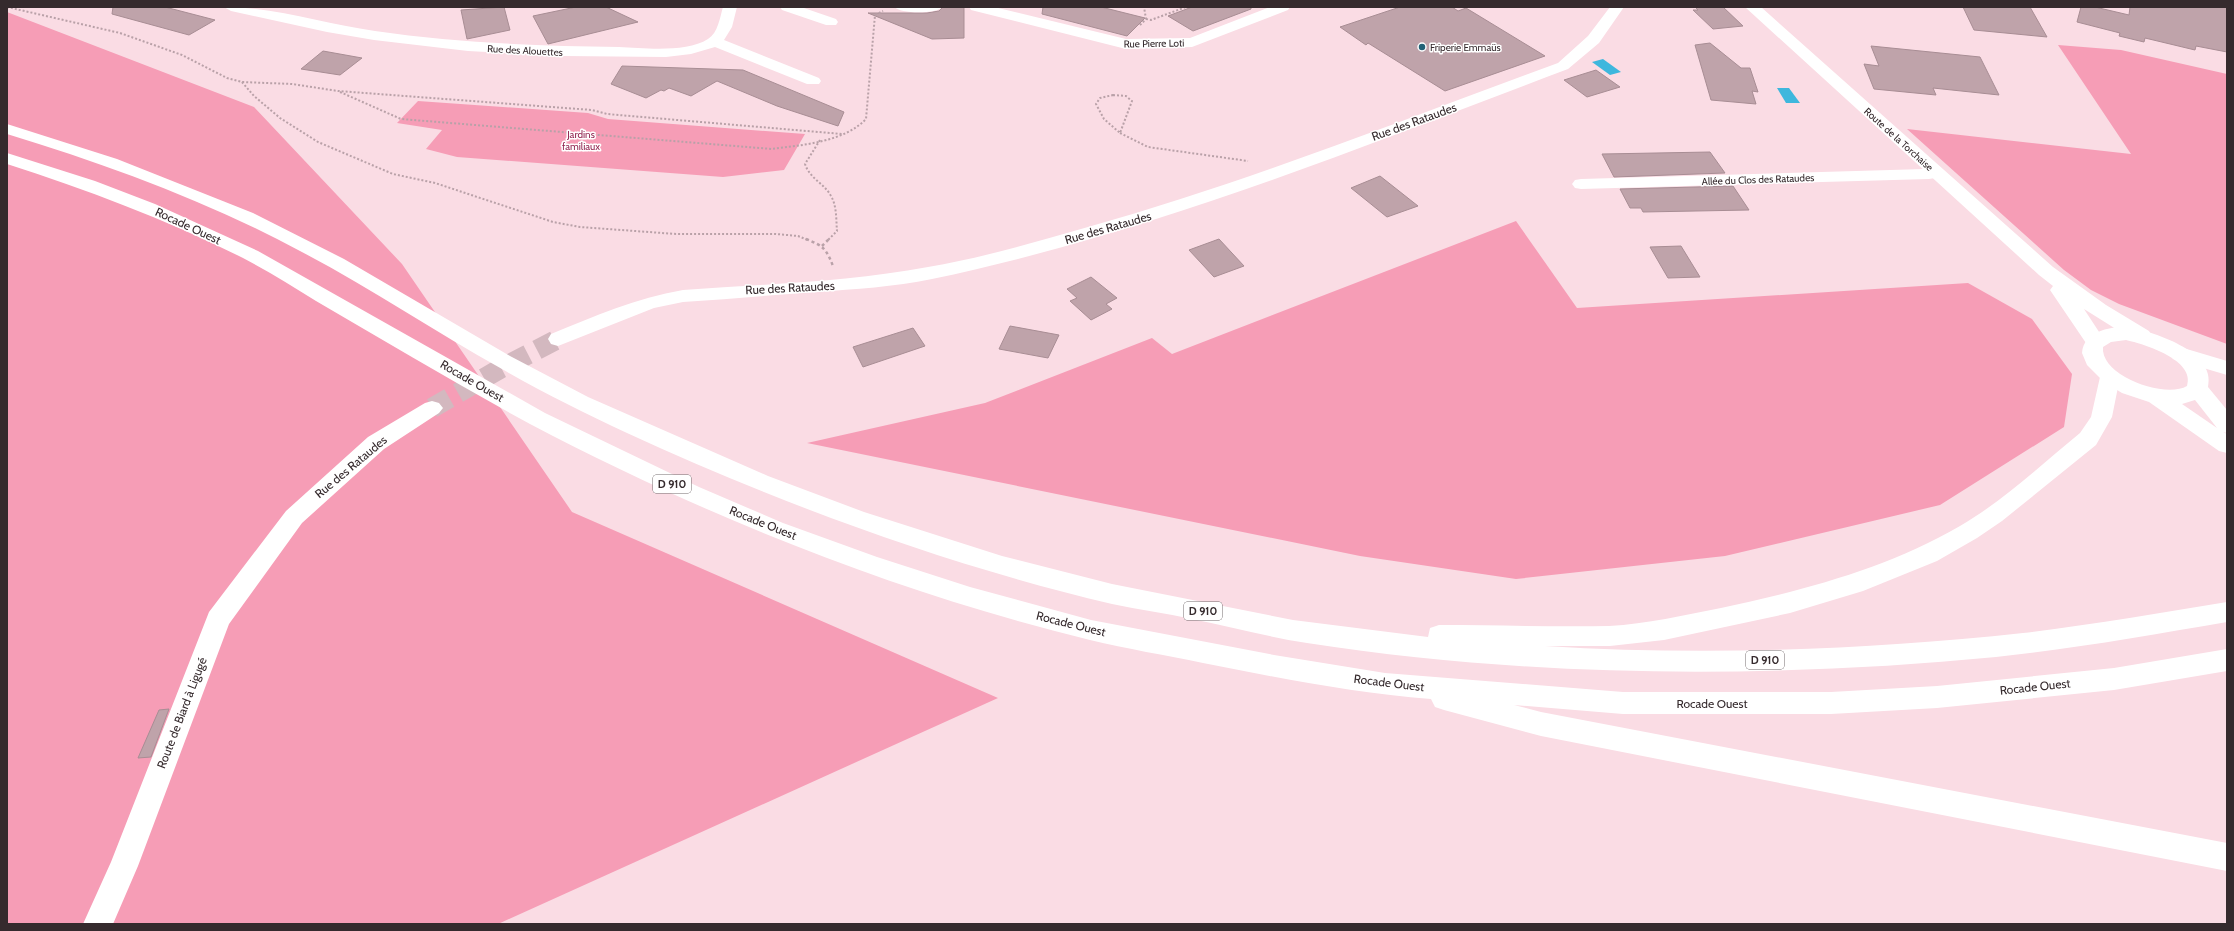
<svg xmlns="http://www.w3.org/2000/svg" width="2234" height="931" font-family="Cabin,sans-serif">
<rect width="100%" height="100%" fill="#fadce4"/>
<g fill="#f69db6">
<path d="M7,12l247,95 148,157 170,248 426,186 -500,226h-491z"/>
<path d="M2058,45l63,5 106,24v270l-108,-40 -28,-14 -27,-20 -157,-141 224,25z"/>
<path d="M418,101l170,12 20,6 197,15 -21,36 -61,7 -266,-20 -31,-8 16,-19 -45,-7z"/>
<path d="M1516,221l61,87 391,-25 64,36 40,55 -8,53 -124,78 -215,51 -209,23 -156,-23 -553,-113 178,-40 167,-65 20,16z"/>
</g>
<g fill="#3eb7dd">
<path d="M1603,59l18,13 -11,3 -18,-13z"/>
<path d="M1777,88h12l11,15h-14z"/>
</g>
<g fill="#bfa3aa" stroke="#a88d94">
<path d="M113,7h52l50,13 -26,15 -77,-21z"/>
<path d="M504,7l6,23 -43,9 -6,-29z"/>
<path d="M576,7h30l32,15 -90,22 -15,-28z"/>
<path d="M943,7h21v31l-32,1 -64,-26h59l12,-2z"/>
<path d="M1043,7h58l44,11 -18,18 -85,-22z"/>
<path d="M1192,7h59v2l-58,22 -25,-15z"/>
<path d="M1400,7h52l6,4 8,-3 79,48 -100,35 -77,-48 -2,2 -26,-18z"/>
<path d="M1695,7h28l20,19 -30,3 -20,-19h5z"/>
<path d="M1963,7h67l17,30 -73,-7z"/>
<path d="M2081,7h14l34,8 1,-8h97v45l-31,-6 -1,4 -50,-12 -1,4 -25,-6 1,-3 -43,-11z"/>
<path d="M1710,43l31,25h9l8,24 -6,-1 4,13 -45,-4 -16,-55z"/>
<path d="M1871,46l109,11 19,38 -66,-7 3,7 -62,-6 -10,-25 15,2z"/>
<path d="M323,51l39,7 -22,17 -39,-6z"/>
<path d="M622,66l121,4 101,42 -6,14 -61,-20 -60,-25 -26,15 -22,-8 -5,3 -3,-1 -15,8 -35,-14z"/>
<path d="M1596,70l24,17 -33,10 -23,-17z"/>
<path d="M1710,152l15,21 -111,4 -12,-23z"/>
<path d="M1380,176l38,30 -31,11 -36,-29z"/>
<path d="M1733,186l16,24 -106,2 -2,-4h-11l-10,-19z"/>
<path d="M1219,239l25,27 -30,11 -25,-27z"/>
<path d="M1681,246l19,31 -32,1 -18,-31z"/>
<path d="M1091,277l26,21 -11,6 6,5 -21,11 -21,-19 7,-3 -10,-9z"/>
<path d="M1010,326l49,9 -11,23 -49,-9z"/>
<path d="M913,328l12,18 -62,21 -10,-20z"/>
<path d="M169,709l-18,48 -13,1 21,-48z"/>
</g>
<g fill="none" stroke-linecap="round" stroke-linejoin="round">
<path stroke="#d3b8bf" stroke-width="20" stroke-dasharray="20 10" stroke-linecap="butt" d="M432,408l66,-38 60,-31"/>
<g stroke="#b9a1a8" stroke-width="2" stroke-dasharray="2 2" stroke-linecap="butt">
<path d="M7,7l113,26 62,22 45,23 15,4 50,2 46,7 254,19 15,4 235,20"/>
<path d="M1146,19l5,1 35,-13"/>
<path d="M1140,25l6,-6 -2,-12"/>
<path d="M242,82l12,14 26,22 38,24 75,32 42,9 118,39 27,5 96,7h100l22,2 10,4"/>
<path d="M340,92l61,27 371,30c30,-4 72,-7 94,-30l9,-104 8,-4"/>
<path d="M1113,95l13,1 6,5 -12,32 -16,-14 -8,-15 4,-6z"/>
<path d="M1120,133l28,14 100,14"/>
<path d="M820,140l-15,24c5,15 19,19 26,32 6,10 5,24 6,35l-9,9"/>
</g>
<g stroke="#b9a1a8" stroke-width="2.5" stroke-dasharray="3 3" stroke-linecap="butt">
<path d="M806,239c17,7 20,9 27,27"/>
<path d="M822,246l7,-7"/>
</g>
<g fill="#fff" fill-rule="evenodd">
<path d="M224,7c50,0 101,17 151,24 81,12 162,15 244,16 25,1 67,6 89,-8 10,-6 12,-22 15,-32h14l-5,20 -8,13 95,38 2,3 -2,3h-12l-92,-37 -24,7 -25,3 -101,-1 -97,-5 -94,-11 -47,-8 -96,-21z"/>
<path d="M780,7h21l35,12 2,3 -2,3h-10l-44,-15z"/>
<path d="M895,7h47c-4,7 -43,7 -47,0z"/>
<path d="M969,7h25l132,32 64,-1 80,-31h20l-2,3 -96,37 -66,2 -155,-39z"/>
<path d="M1934,166l6,1 3,4 -8,7 -6,1 -348,10 -6,-1 -3,-4 3,-4 6,-1 344,-10z"/>
<path d="M432,401l7,2 4,5 -4,5 -55,36 -82,74 -73,101 -91,242 -25,58h-30l28,-62 98,-250 77,-101 82,-74 57,-34z"/>
</g>
<g fill="#fff" fill-rule="evenodd">
<path d="M1610,7h14l-25,36 -31,26c-209,79 -417,164 -636,210 -38,8 -77,10 -115,13 -45,3 -89,7 -134,10l-29,6 -96,38 -7,-2 -3,-5 3,-5c44,-18 85,-36 132,-44 82,-6 165,-8 245,-23 54,-9 107,-25 160,-40 160,-45 314,-107 470,-164l30,-27z"/>
<path d="M1745,7h16l292,260 53,38 43,26 3,5 -3,5 -7,2 -7,-2 -51,-32 21,32 -3,5 -7,2 -7,-2 -38,-56 3,-4 -14,-11z"/>
</g>
<path fill="#fff" fill-rule="evenodd" d="M2126,326c25,6 91,24 82,61l19,23v23l-4,-1 4,2v19l-8,-2 -70,-49 -27,-9 -18,-11 -17,-17 -5,-12c2,-22 26,-25 44,-27zM2126,340c18,4 70,20 61,46 -22,13 -87,-10 -84,-39l8,-5zM2195,400l22,28 -35,-24z"/>
<g fill="#fff" fill-rule="evenodd">
<path d="M7,124l110,35 136,54 91,46 166,97 78,41 180,79 96,36 138,44 110,28 181,36 135,17 2,-9 9,-3c56,0 113,2 170,1 38,-2 75,-11 112,-18 83,-18 165,-39 239,-82 43,-25 81,-61 120,-93l11,-16 9,-40 3,-5 7,-2 7,2 3,5 -8,40 -16,28 -94,76 -25,17 -40,23 -74,30 -73,22 -126,27 -54,6h-65c159,10 320,4 478,-13 68,-8 136,-20 204,-31v20c-77,13 -154,27 -231,35 -229,22 -462,21 -689,-14 -39,-6 -76,-16 -115,-24 -26,-6 -53,-9 -80,-15 -168,-40 -328,-99 -485,-171 -42,-20 -84,-40 -125,-64 -68,-38 -133,-82 -202,-118 -93,-50 -192,-86 -293,-117z"/>
<path d="M7,153l88,28 60,23 103,47 287,162 154,74 84,36 94,34 93,30 121,33 183,35 111,18 238,19h208l106,-6 177,-18 113,-19v22l-113,19 -177,18 -106,6h-208l-109,-9 27,7 686,131v28l-686,-135 -97,-26 -9,-3 -4,-8c-77,-6 -152,-21 -228,-36 -38,-8 -76,-14 -113,-23 -195,-48 -383,-123 -560,-216 -72,-39 -143,-82 -214,-123 -24,-15 -48,-30 -73,-43 -76,-38 -155,-68 -236,-94z"/>
<path d="M2180,347l47,14v14l-54,-16 -3,-5 3,-5z"/>
</g>
</g>
<circle fill="#226277" stroke="#fff" stroke-width="1.5" cx="1422" cy="47" r="4"/>
<g text-anchor="middle" stroke-width="3" stroke-linejoin="round" paint-order="stroke">
<g font-size="10" fill="#352a2d" stroke="#fff">
<text transform="translate(1154 43) rotate(-1)" y="4">Rue Pierre Loti</text>
<text transform="translate(525 50) rotate(3)" y="4">Rue des Alouettes</text>
<text transform="translate(1899 139) rotate(42)" y="4">Route de la Torchaise</text>
<text transform="translate(1758 179) rotate(-2)" y="4">Allée du Clos des Rataudes</text>
</g>
<g font-size="10" fill="#352a2d" stroke="#fff" text-anchor="start">
<text x="1430" y="51">Friperie Emmaüs</text>
</g>
<g font-size="10" fill="#90234f" stroke="#fff">
<text x="581" y="138">Jardins<tspan x="581" dy="12">familiaux</tspan></text>
</g>
<g fill="#fff" stroke="#726a6c" stroke-width="1">
<rect x="653" y="475" width="38" height="18" rx="3"/>
<rect x="1184" y="602" width="38" height="18" rx="3"/>
<rect x="1746" y="651" width="38" height="18" rx="3"/>
</g>
<g font-size="11" font-weight="bold" fill="#352a2d">
<text x="672" y="488">D 910</text>
<text x="1203" y="615">D 910</text>
<text x="1765" y="664">D 910</text>
</g>
<g font-size="12" fill="#352a2d" stroke="#fff">
<text transform="translate(1414 122) rotate(-20)" y="4">Rue des Rataudes</text>
<text transform="translate(188 226) rotate(25)" y="4">Rocade Ouest</text>
<text transform="translate(1108 228) rotate(-16)" y="4">Rue des Rataudes</text>
<text transform="translate(790 288) rotate(-3)" y="4">Rue des Rataudes</text>
<text transform="translate(472 381) rotate(30)" y="4">Rocade Ouest</text>
<text transform="translate(351 467) rotate(-40)" y="4">Rue des Rataudes</text>
<text transform="translate(763 523) rotate(22)" y="4">Rocade Ouest</text>
<text transform="translate(1071 624) rotate(14)" y="4">Rocade Ouest</text>
<text transform="translate(1389 683) rotate(7)" y="4">Rocade Ouest</text>
<text transform="translate(2035 687) rotate(-6)" y="4">Rocade Ouest</text>
<text x="1712" y="708">Rocade Ouest</text>
<text transform="translate(182 713) rotate(-69)" y="4">Route de Biard à Ligugé</text>
</g>
</g>
<rect width="2234" height="931" fill="none" stroke="#352a2d" stroke-width="16"/>
</svg>
